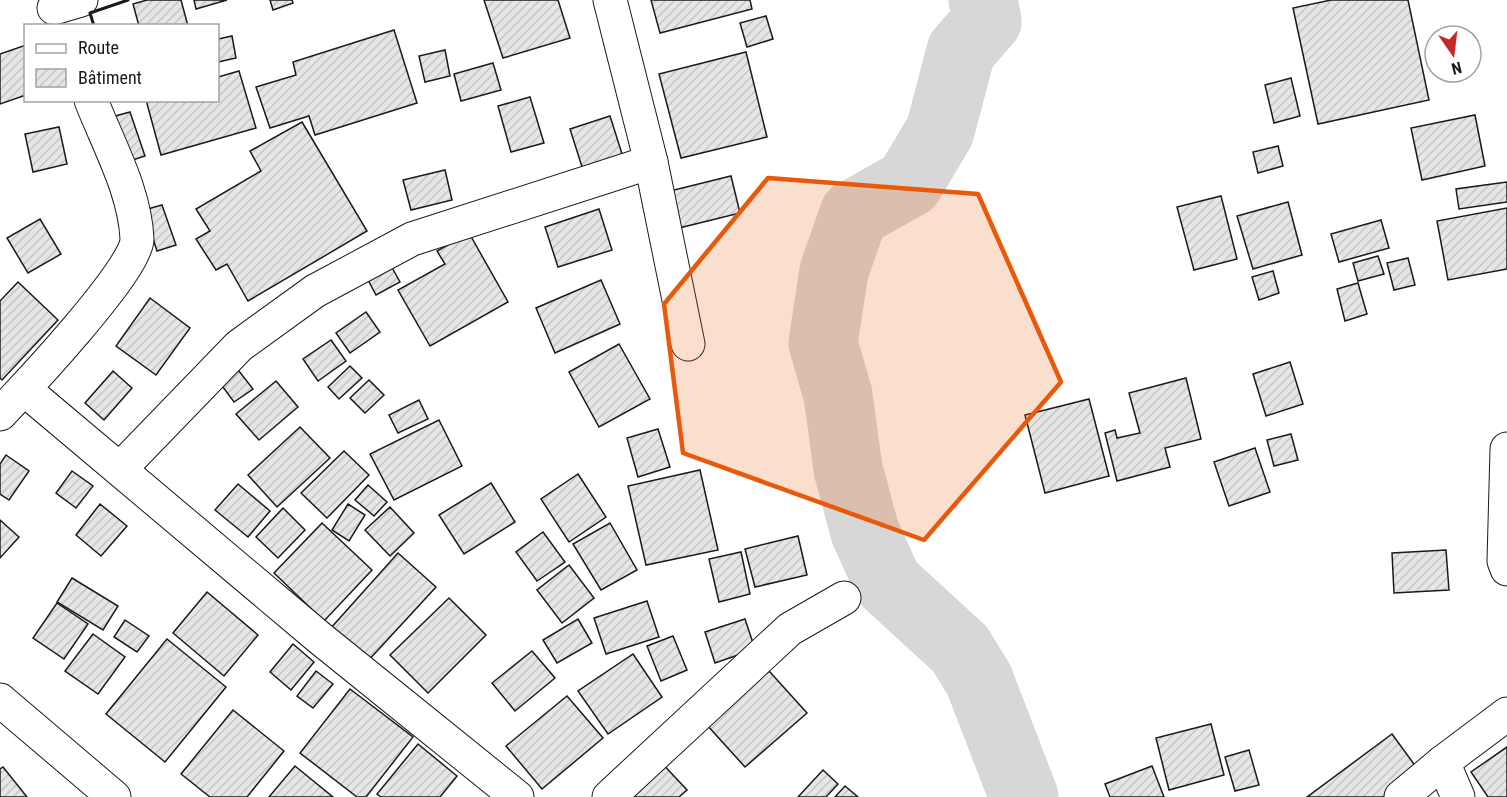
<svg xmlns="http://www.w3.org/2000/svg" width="1507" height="797" font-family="'Roboto Condensed',sans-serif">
<defs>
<pattern id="building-hatch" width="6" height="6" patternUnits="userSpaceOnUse" patternTransform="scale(1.5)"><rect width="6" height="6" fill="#e6e6e6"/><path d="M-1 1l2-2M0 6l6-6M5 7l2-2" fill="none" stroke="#c5c5c5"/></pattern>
</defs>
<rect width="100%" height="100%" fill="#fff"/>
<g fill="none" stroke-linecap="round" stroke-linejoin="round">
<path stroke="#d7d7d7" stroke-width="69" d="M983,0l4,21 -26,30 -21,80 -31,52 -55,31 -20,57 -11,72 15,52 10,74 17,63 23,51 72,66 19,31 45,117"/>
</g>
<g fill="url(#building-hatch)" stroke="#1a1a1a" stroke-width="1.5">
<path d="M147,0h34l7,26h-49l-6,-22z"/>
<path d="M194,0h33l-31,9z"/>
<path d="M270,0h22l1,3 -20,7z"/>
<path d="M484,0h74l12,38 -67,20z"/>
<path d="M651,0h99l2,9 -92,24z"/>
<path d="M1331,0h77l21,100 -111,24 -25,-116z"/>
<path d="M766,16l7,23 -26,8 -7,-24z"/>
<path d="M394,30l23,73 -102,32 -6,-19 -39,12 -14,-41 40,-12 -3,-13z"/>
<path d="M232,36l4,22 -18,4v-23z"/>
<path d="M26,45v50l-26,9v-50z"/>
<path d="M445,50l5,26 -25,6 -6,-26z"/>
<path d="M746,52l21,85 -86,21 -22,-84z"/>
<path d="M493,63l8,27 -40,11 -7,-27z"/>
<path d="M239,71l17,57 -95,27 -15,-55h72v-23z"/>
<path d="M1291,78l9,38 -26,7 -9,-38z"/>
<path d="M530,97l14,46 -33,9 -13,-46z"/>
<path d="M130,112l15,44 -22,7 -15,-45z"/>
<path d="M1475,115l10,51 -63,14 -11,-52z"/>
<path d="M610,116l13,41 -40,13 -13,-41z"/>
<path d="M302,122l65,109 -119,70 -21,-37 -11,6 -20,-31 14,-8 -14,-22 65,-38 -11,-20z"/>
<path d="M59,127l8,37 -34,8 -8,-38z"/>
<path d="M1278,146l5,20 -25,7 -5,-21z"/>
<path d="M445,170l7,30 -41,10 -8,-30z"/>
<path d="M731,176l9,37 -61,15 -9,-37z"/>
<path d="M1507,182v20l-48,7 -3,-20z"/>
<path d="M1221,196l16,63 -43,11 -17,-63z"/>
<path d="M1288,202l14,53 -49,14 -16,-53z"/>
<path d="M162,205l14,40 -19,6 -13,-41z"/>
<path d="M1507,208v61l-59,11 -11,-59z"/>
<path d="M599,209l13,41 -54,17 -13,-40z"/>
<path d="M40,219l21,35 -33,19 -21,-35z"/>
<path d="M1381,220l8,28 -50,14 -8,-28z"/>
<path d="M469,233l39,69 -78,44 -32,-56 47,-26 -8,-13z"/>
<path d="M1378,256l6,18 -26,7 -5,-18z"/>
<path d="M1408,258l7,27 -21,5 -7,-27z"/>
<path d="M390,264l10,18 -24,13 -10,-19z"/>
<path d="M1273,271l6,22 -20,7 -7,-23z"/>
<path d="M601,280l19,44 -65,29 -19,-45z"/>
<path d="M18,282l40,38 -56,60 -2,-2v-77z"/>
<path d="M1358,283l9,31 -22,7 -8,-32z"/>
<path d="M150,298l40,30 -34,47 -40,-29z"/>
<path d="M366,312l14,20 -30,21 -14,-20z"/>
<path d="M331,340l15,21 -28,20 -15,-22z"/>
<path d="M619,344l31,55 -51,28 -30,-55z"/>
<path d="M1290,362l13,42 -37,12 -13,-42z"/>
<path d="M235,366l18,23 -19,13 -17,-23z"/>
<path d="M350,366l12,12 -23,21 -11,-12z"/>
<path d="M113,371l19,17 -28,32 -19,-17z"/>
<path d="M1186,378l15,61 -36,9 5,19 -53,14 -12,-48 10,-3 2,8 23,-5 -11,-40z"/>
<path d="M369,380l15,15 -19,18 -15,-15z"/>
<path d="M276,381l22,26 -39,33 -23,-26z"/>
<path d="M1089,399l20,77 -64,17 -20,-78z"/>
<path d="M419,400l9,19 -30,14 -9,-18z"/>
<path d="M439,420l23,46 -68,34 -24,-46z"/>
<path d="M300,427l30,31 -53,49 -29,-32z"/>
<path d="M658,429l12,38 -32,10 -11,-39z"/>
<path d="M1291,434l7,26 -24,6 -7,-26z"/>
<path d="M1255,448l15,44 -41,14 -15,-44z"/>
<path d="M344,451l25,24 -42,43 -26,-25z"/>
<path d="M6,455l23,16 -20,29 -9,-6v-30z"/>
<path d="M700,470l18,80 -72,15 -18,-79z"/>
<path d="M72,471l21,15 -17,22 -20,-15z"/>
<path d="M578,474l28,43 -37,25 -28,-43z"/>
<path d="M491,483l24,39 -51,32 -25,-39z"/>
<path d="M238,484l32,27 -22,26 -33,-27z"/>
<path d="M368,485l19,17 -13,14 -19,-16z"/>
<path d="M100,504l27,22 -26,30 -25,-21z"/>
<path d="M348,504l17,11 -16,26 -17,-11z"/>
<path d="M390,507l24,26 -24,23 -25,-26z"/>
<path d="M283,508l22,22 -27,28 -22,-21z"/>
<path d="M0,520l19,17 -19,21z"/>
<path d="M322,523l50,47 -48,51 -50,-48z"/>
<path d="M610,523l27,47 -36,20 -28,-46z"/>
<path d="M543,532l22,30 -28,19 -21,-29z"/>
<path d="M798,536l9,39 -52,12 -10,-38z"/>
<path d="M1446,550l3,40 -55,3 -2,-40z"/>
<path d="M741,552l9,42 -31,8 -10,-43z"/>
<path d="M398,553l38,34 -69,75 -37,-33z"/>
<path d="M569,565l25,33 -32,25 -25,-33z"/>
<path d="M72,578l46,28 -15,24 -46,-28z"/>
<path d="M207,592l51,43 -34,41 -51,-43z"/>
<path d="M449,598l37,37 -58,58 -38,-38z"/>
<path d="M647,601l12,36 -53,17 -12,-36z"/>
<path d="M57,603l31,21 -24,35 -31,-21z"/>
<path d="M578,619l14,24 -35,20 -14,-23z"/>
<path d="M745,619l10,30 -40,14 -10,-31z"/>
<path d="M125,620l24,16 -12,16 -23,-15z"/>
<path d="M93,634l32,23 -27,37 -33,-23z"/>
<path d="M673,636l14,34 -26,11 -14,-35z"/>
<path d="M167,639l59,48 -61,75 -59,-48z"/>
<path d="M293,644l21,18 -23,28 -21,-18z"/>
<path d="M532,651l23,27 -40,33 -23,-28z"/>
<path d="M633,654l29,43 -54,37 -30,-43z"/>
<path d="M316,671l17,13 -20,24 -16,-12z"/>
<path d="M769,671l38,42 -62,54 -38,-42z"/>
<path d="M350,689l63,48 -47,60h-9l-57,-44z"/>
<path d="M567,696l36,42 -61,51 -36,-43z"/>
<path d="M233,710l51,41 -37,46h-37l-29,-23z"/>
<path d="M1211,724l13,51 -55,15 -13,-52z"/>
<path d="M1392,734l27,37 -35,26h-77z"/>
<path d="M418,744l39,32 -17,21h-59l-4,-3z"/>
<path d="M1507,747v50h-19l-17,-25z"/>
<path d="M1249,750l10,35 -24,6 -10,-34z"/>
<path d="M659,760l28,30 -8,7h-59z"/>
<path d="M295,766l38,31h-64z"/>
<path d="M1152,766l12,31h-54l-5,-13z"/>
<path d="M3,767l24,30h-27v-28z"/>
<path d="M823,770l15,14 -12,13h-28z"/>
<path d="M845,786l13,11h-23z"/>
</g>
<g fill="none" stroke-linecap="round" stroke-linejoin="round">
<g stroke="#1a1a1a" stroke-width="35">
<g id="minor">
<path d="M610,0l41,162 37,182"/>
<path d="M54,8l27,-8"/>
<path d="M24,389l297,250 196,158"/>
<path d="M0,414c25,-26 138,-146 137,-175 -2,-48 -29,-95 -46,-139"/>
<path d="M1507,449l-3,112 3,8"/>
<path d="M120,469l119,-123 76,-55 97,-52 239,-77"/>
<path d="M0,700l114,97"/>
<path d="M1443,762l15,35"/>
<path d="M609,797l181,-168 54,-31"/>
<path d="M1401,797l42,-35 64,-48"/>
</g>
</g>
<use href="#minor" stroke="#fff" stroke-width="33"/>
<path stroke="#1a1a1a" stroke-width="3" d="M94,26l-4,-13 38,-13"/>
</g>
<path fill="#e8590c" fill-opacity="0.2" stroke="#e8590c" stroke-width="4.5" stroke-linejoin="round" d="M768,178l210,16 83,188 -137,158 -241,-87 -19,-149z"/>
<rect x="24" y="24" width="195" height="78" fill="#ffffff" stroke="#a3a3a3" stroke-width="1.5"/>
<rect x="36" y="44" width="30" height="9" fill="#ffffff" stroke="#a3a3a3" stroke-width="1.5"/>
<text x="78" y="54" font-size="18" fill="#1a1a1a">Route</text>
<rect x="36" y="69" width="30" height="18" fill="url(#building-hatch)" stroke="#a3a3a3" stroke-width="1.5"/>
<text x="78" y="84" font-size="18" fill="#1a1a1a">Bâtiment</text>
<g transform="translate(1453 54) rotate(166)"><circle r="28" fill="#ffffff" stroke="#a3a3a3" stroke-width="1.5"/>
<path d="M0-4.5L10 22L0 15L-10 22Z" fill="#c62828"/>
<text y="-9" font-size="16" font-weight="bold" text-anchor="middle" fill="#1a1a1a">N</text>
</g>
</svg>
